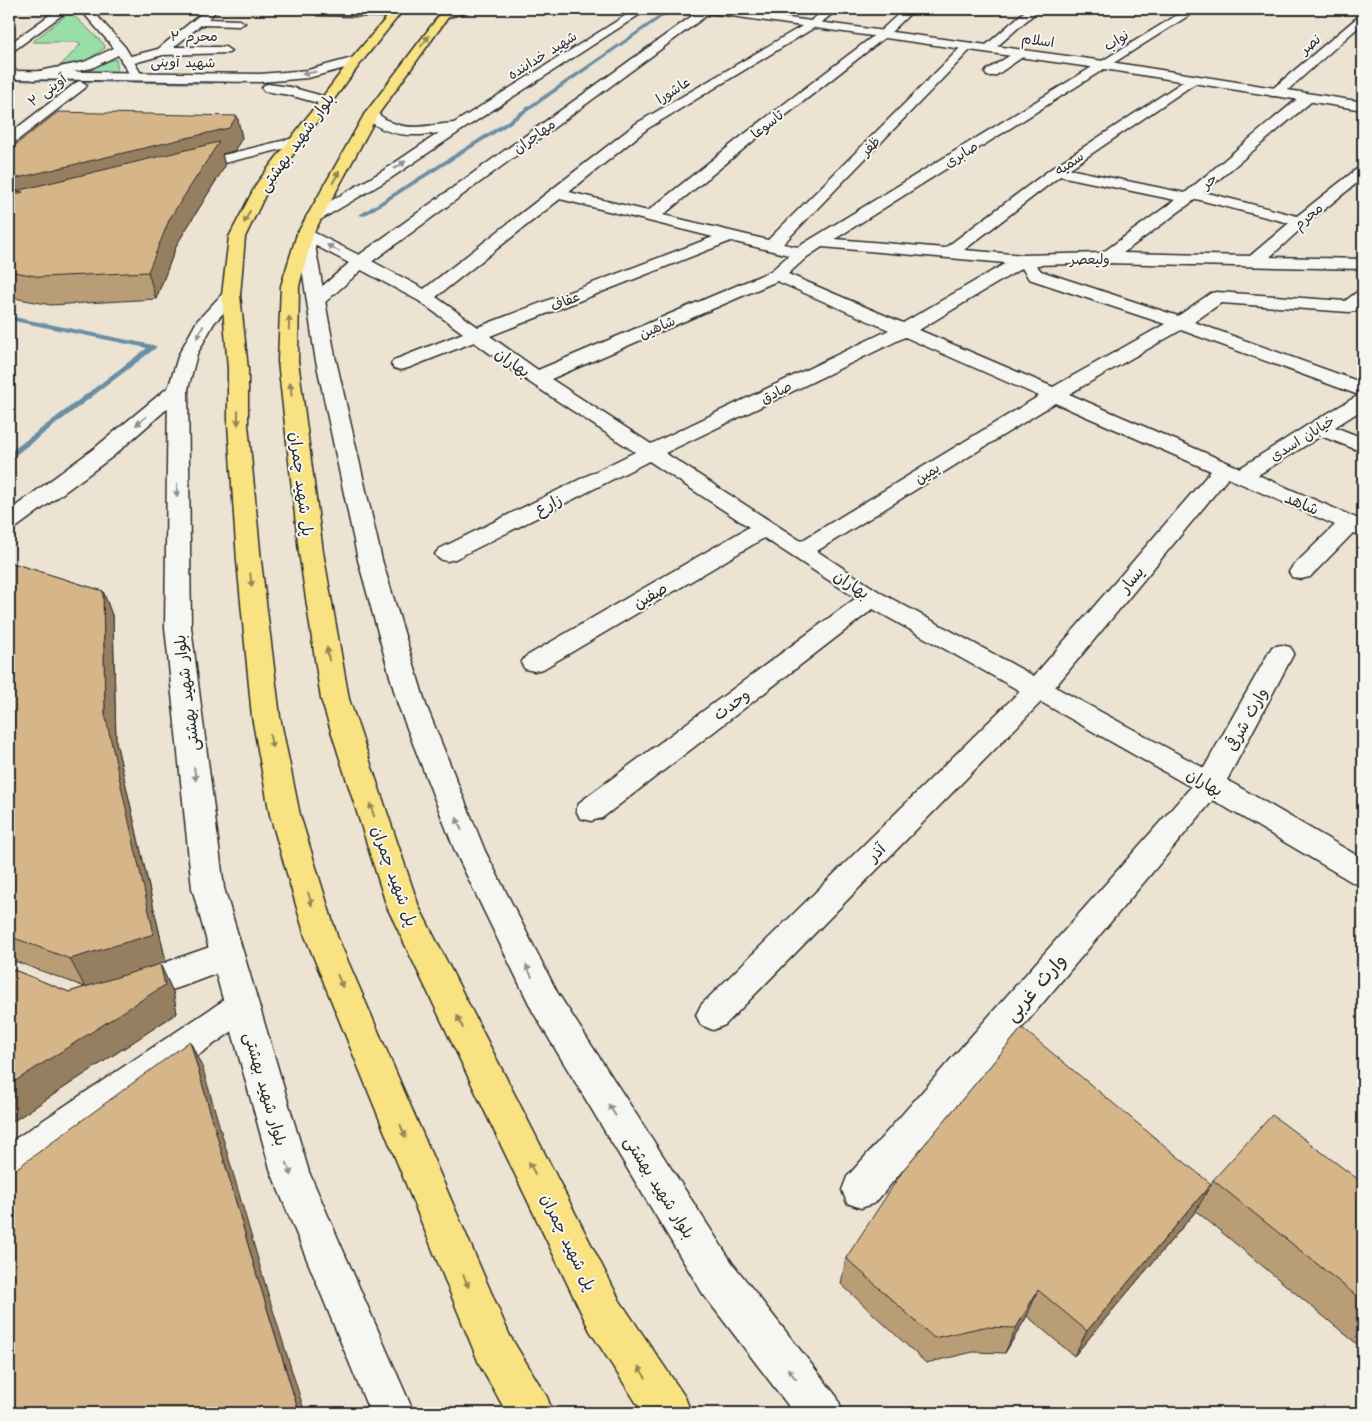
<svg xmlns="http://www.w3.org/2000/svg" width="1372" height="1422" font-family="'Architects Daughter','Playpen Sans Arabic',sans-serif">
<rect width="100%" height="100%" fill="#ece3d2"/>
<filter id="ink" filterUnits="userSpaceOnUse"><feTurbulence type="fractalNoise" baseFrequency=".02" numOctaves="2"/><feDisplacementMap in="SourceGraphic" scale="10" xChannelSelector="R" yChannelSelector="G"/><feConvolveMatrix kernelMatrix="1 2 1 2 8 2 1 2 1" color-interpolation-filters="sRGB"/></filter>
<g filter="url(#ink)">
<g fill="#99dda9" stroke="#62846a">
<path d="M70,12l34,32 1,4 -22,15 -22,2 20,-21 -2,-2h-47z"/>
<path d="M116,59l2,13 -45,-1z"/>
</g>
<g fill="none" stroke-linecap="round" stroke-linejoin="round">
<g fill="#6a8ea4" fill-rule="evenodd">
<path d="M669,9h5l-166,116 -144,91 -5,-1 145,-92z"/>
<path d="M9,77l204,3 3,2 -3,2 -204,-3z"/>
<path d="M9,316l144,29 4,2 -148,113v-7l138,-105 -138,-28z"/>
</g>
<g stroke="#2b2b2b" stroke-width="3">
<g id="minor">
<path d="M58,9h12l-57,42 -4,1v-8z"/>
<path d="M207,9h11l-10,10 31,1 6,3 -6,3 -38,-1 -27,22h51l6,4 -2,2 -66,2 -36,10 -6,-4 2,-3 35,-9z"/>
<path d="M826,9h12l-21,17 -170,103 -78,63 79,19 94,-75 138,-105 24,-22h11l-27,26 -136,107 -89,73 105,25 197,-197h8l2,2 -2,2 -190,197 15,3 389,-238h12l-364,230 110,9 107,-80 141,-93 4,1 2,3 -2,3 -128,87 116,24 117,-98 5,-1 6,4 -1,3 -108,91 93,24 61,-48 5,-1v11l-57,46 -36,33 93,2v10l-257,-6 -70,2 5,6 137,45 33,-23 6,-1 128,9 12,-9 6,-1v13l-8,7 -6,1 -128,-9 -27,19 169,61v26l-28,18 28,11v14l-42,-16 -63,39 105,46v15l-10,-3 -43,44 -9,2 -9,-2 -3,-5 3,-5 43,-42 -107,-47 -173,209 149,81 68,-121 9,-2 9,2 4,6 -67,127 136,79v27l-11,-4 -139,-82 -338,403 -14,5 -14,-5 -5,-13 5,-13 344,-390 -150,-85 -316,323 -12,5 -12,-5 -5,-10 5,-10 319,-314 -147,-82 -271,209 -11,3 -11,-3 -4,-8 4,-8 276,-204 -92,-60 -221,131 -9,2 -9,-2 -4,-6 4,-6 224,-130 -100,-66 -194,98 -8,2 -8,-2 -4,-5 4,-5 196,-97 -106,-70 -55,-40 -66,26 -7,2 -7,-2 -3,-4 3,-4 69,-27 -44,-32 -65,-35 -2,-4 2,-4h12l58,31 213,-166 172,-101zM1060,176l115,24 -73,53 -78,2 -60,-5zM560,199l153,38 -235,90 -42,-30zM1196,199l93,24 -39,33 -127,-3zM731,241l58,14 -18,16 -233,99 -48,-34zM822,247l184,16 -103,60 -115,-49 19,-17zM1022,268l7,11 136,45 -112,63 -134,-57zM777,281l112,49 -238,114 -100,-65zM1181,330l175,64 3,1 -48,28 -71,45 -171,-74zM905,337l134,59 -238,145 -136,-88zM1055,403l156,68 -177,205 -153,-83 -64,-42z"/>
<path d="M1030,9l5,3 -1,2 -41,36h-8l-2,-2 2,-2 41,-36z"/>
<path d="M321,10l74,1 5,3 -5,3 -78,-2 -1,-2 1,-2z"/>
<path d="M1363,15v8l-82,73h-10l-1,-3 1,-3 88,-74z"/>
<path d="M1020,49l6,4 -2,3 -29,20h-8l-2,-3 2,-3z"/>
<path d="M227,941l12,4 5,10 -5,10 -58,22 -51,16 -12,-4 -5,-10 5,-10z"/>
</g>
</g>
<g stroke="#2b2b2b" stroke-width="3">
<g id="tertiary">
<path d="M80,9h11l34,38 18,30 -2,3h-8l-15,-25 -26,13 -58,12 -4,-1 -2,-3 2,-3 54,-11 30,-14z"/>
<path d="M456,9h16l-1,2 -26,7 -5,-3 1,-2z"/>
<path d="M636,9h12l-186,121 -71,48 -71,42h-12l-2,-3 2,-3 73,-42 58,-39c-27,4 -52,4 -73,-15l-2,-3 2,-3h10c25,23 48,13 78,11z"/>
<path d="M697,9h26l381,52 259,41v8l-259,-41 -394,-56 -344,253 -43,38 -6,1 -6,-1 -3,-4 3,-4 38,-33 -50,-26 -2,-3 2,-3h12l48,24 340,-244z"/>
<path d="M81,81l6,4 -2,3 -71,55 -5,1v-10l68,-52z"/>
<path d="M294,138l7,4 -2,3 -112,27 -5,-1 -2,-3 2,-3z"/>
<path d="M178,383l7,2 3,4 -3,4 -73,64 -95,70 -8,2v-18l87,-64 75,-62z"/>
<path d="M242,991l12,5 5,10 -5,10 -231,162 -14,5v-40l221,-147z"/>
</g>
</g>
<g stroke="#2b2b2b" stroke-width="3">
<g id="secondary">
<path d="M356,57l6,4 -2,3 -52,14 -48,4 -251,-3v-8l251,3 48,-4z"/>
<path d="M268,84l22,3 40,11 1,3 -6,4 -36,-10 -25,-4 -2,-3 2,-3z"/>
<path d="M305,229l6,2 2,3 22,122 47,204 44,145 59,146 72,141 176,272 104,133 6,16h-49l-91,-119 -170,-282 -78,-161 -57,-146 -40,-145 -43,-204 -18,-122 2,-3z"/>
<path d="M231,290l6,1 3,4 -26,28 -17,31 -9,35 3,238 33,261 85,284 105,241h-44l-99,-241 -79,-284 -27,-261 3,-238 11,-35 18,-33 28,-30z"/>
</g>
</g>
<g stroke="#2b2b2b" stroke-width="3">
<g id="primary">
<path d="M394,9h10l-44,55 -91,123 -24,50 -5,58 8,74v55l13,137 19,156 20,98 37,121 173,400 37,61 6,16h-46l-27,-47 -175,-430 -35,-121 -18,-98 -15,-156 -9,-137v-55l-6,-74 7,-58 28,-54 95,-125z"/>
<path d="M444,9h10l-77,107 -64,118 -14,52 -1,75 25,191 26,147 70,208 201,394 65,96 6,16h-48l-53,-82 -203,-424 -66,-208 -22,-147 -21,-191 3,-75 16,-52 67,-119z"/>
</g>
</g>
<use href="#minor" fill="#f6f6f2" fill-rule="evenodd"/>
<use href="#tertiary" fill="#f6f6f2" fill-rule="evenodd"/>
<use href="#secondary" fill="#f6f6f2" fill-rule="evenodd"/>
<use href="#primary" fill="#f8e281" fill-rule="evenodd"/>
</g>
<g fill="#b89d76" stroke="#2b2b2b">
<path d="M237,116l5,22 -8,13 -12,3 3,12 -48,78 -21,55 -105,6 -42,-8v-147z"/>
<path d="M9,562l94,29 10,27 3,124 50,220 -6,2 13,28 4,21 -168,111v-156l60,24 16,-5 -76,-28z"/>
<path d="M1213,1180l150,3v166l-167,-138 -122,145 -47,-40 -22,37 -32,-1 -47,11 -85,-79 5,-26 365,-74z"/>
</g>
<g fill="#967f60" stroke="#2b2b2b">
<path d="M237,116l5,22 -8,13 -12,3 3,12 -48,78 -21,55 -8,-27 -125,-80 -7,-1 5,12 -12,3v-26z"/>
<path d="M103,591l10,27 3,124 50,220 -6,2 13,28 4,21 -168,111v-39l76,-98 -15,-28 35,-245z"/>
<path d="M190,1041l13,28 65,225 37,119h-6l-44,-144z"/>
<path d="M1211,1184l-15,27 -122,145 13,-25z"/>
<path d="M1038,1290l-11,26 -22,37 11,-25z"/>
</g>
<g fill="#d6b689" stroke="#2b2b2b">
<path d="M58,112l179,4 -8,12 -220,52v-30z"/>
<path d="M219,142l-49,76 -22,54 -107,5 -32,-6v-75l14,-4 -7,-1z"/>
<path d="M9,562l94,29 2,123 49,220 -84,25 -61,-23z"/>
<path d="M160,964l5,21 -156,100v-117l60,24z"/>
<path d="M1022,1028l189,156 -124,147 -49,-41 -22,38 -33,-1 -49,11 -88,-80 58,-89z"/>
<path d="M190,1041l65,228 44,144h-290v-239z"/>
<path d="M1272,1115l91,68v118l-150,-121z"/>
</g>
<defs><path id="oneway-solid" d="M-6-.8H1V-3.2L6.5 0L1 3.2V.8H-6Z" transform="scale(1.25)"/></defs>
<g fill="#928656">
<use href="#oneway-solid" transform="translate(425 41) rotate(-53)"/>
<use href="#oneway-solid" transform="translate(336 177) rotate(-61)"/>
<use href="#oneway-solid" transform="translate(247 217) rotate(116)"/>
<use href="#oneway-solid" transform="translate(289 323) rotate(-89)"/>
<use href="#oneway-solid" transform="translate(291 389) rotate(-95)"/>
<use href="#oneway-solid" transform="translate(238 418) rotate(90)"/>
<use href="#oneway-solid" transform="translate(251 580) rotate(84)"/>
<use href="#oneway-solid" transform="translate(328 654) rotate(-100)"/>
<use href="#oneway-solid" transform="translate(271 741) rotate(79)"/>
<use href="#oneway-solid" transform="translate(372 810) rotate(-108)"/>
<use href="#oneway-solid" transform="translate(310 899) rotate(74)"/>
<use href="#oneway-solid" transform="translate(340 981) rotate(67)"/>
<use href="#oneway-solid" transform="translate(460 1022) rotate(-116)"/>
<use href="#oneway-solid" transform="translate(403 1131) rotate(67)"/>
<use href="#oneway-solid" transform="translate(532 1168) rotate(-116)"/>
<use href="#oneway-solid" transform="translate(466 1281) rotate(67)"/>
<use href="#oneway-solid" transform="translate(642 1372) rotate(-123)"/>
</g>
<g fill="#90908e">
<use href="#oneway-solid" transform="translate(309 73) rotate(169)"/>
<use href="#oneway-solid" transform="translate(400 165) rotate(-34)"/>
<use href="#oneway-solid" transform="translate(333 248) rotate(-152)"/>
<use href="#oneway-solid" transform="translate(200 332) rotate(118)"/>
<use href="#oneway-solid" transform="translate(141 421) rotate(140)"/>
<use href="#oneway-solid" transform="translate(177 490) rotate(90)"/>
<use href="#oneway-solid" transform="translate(195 774) rotate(83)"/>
<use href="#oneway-solid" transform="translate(459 824) rotate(-112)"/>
<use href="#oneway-solid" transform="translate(529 971) rotate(-116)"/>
<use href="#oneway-solid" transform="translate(612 1110) rotate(-122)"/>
<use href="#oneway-solid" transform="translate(289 1169) rotate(72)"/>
<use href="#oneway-solid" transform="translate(792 1374) rotate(-128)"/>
</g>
</g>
<g text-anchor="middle" stroke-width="4" stroke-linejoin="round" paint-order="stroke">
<g font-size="14" fill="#2b2b2b" stroke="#f6f6f2">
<text x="194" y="41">محرم ۲</text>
<text transform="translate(1038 40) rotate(8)" y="5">اسلام</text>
<text transform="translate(1116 40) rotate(-32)" y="5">نواب</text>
<text transform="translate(1310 44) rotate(-41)" y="5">نصر</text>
<text transform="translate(542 55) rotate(-32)" y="5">شهید خدابنده</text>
<text transform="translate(183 62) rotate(1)" y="5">شهید آوینی</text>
<text transform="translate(47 90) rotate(-37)" y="5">۲ آوینی</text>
<text transform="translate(673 90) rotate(-32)" y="5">عاشورا</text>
<text transform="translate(767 124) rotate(-38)" y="5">تاسوعا</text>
<text transform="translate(534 136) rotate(-36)" y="5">مهاجران</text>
<text transform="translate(870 146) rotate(-46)" y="5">ظفر</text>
<text transform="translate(961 154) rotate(-32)" y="5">صابری</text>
<text transform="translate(1069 163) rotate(-34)" y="5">سمیه</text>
<text transform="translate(1209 181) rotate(-40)" y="5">حر</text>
<text transform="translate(1308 216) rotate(-39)" y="5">محرم</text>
<text x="1090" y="264">ولیعصر</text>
<text transform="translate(565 301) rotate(-22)" y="5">عفاف</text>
<text transform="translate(657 327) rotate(-23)" y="5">شاهین</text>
<text transform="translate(776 392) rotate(-26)" y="5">صادق</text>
<text transform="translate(1302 438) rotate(-32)" y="5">خیابان اسدی</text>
<text transform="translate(927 473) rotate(-32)" y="5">یمین</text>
</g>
<g font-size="16" fill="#2b2b2b" stroke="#f6f6f2">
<text transform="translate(296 142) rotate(-54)" y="6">بلوار شهید بهشتی</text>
<text transform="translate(513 362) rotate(35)" y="6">بهاران</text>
<text transform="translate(302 484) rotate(83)" y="6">پل شهید چمران</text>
<text transform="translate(1302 503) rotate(23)" y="6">شاهد</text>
<text transform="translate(548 504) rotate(-27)" y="6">زارع</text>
<text transform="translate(1131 579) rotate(-50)" y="6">یسار</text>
<text transform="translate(852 584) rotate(33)" y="6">بهاران</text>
<text transform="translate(650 595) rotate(-30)" y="6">صفین</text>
<text transform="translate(186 693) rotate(-97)" y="6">بلوار شهید بهشتی</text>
<text transform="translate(731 704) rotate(-37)" y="6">وحدت</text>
<text transform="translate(1246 719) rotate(-61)" y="6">وارث شرقی</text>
<text transform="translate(1205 782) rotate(30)" y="6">بهاران</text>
<text transform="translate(876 852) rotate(-45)" y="6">آذر</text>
<text transform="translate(395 876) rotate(70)" y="6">پل شهید چمران</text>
<text transform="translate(266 1089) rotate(74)" y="6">بلوار شهید بهشتی</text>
<text transform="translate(660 1187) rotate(58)" y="6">بلوار شهید بهشتی</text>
<text transform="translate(569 1242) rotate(64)" y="6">پل شهید چمران</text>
</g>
<g font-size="19" fill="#2b2b2b" stroke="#f6f6f2">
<text transform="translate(1035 987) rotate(-49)" y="7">وارث غربی</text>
</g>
</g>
<rect width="1372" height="1422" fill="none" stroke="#f6f6f2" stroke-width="30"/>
<rect x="15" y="15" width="1342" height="1392" fill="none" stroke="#2b2b2b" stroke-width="2" filter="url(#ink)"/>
</svg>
